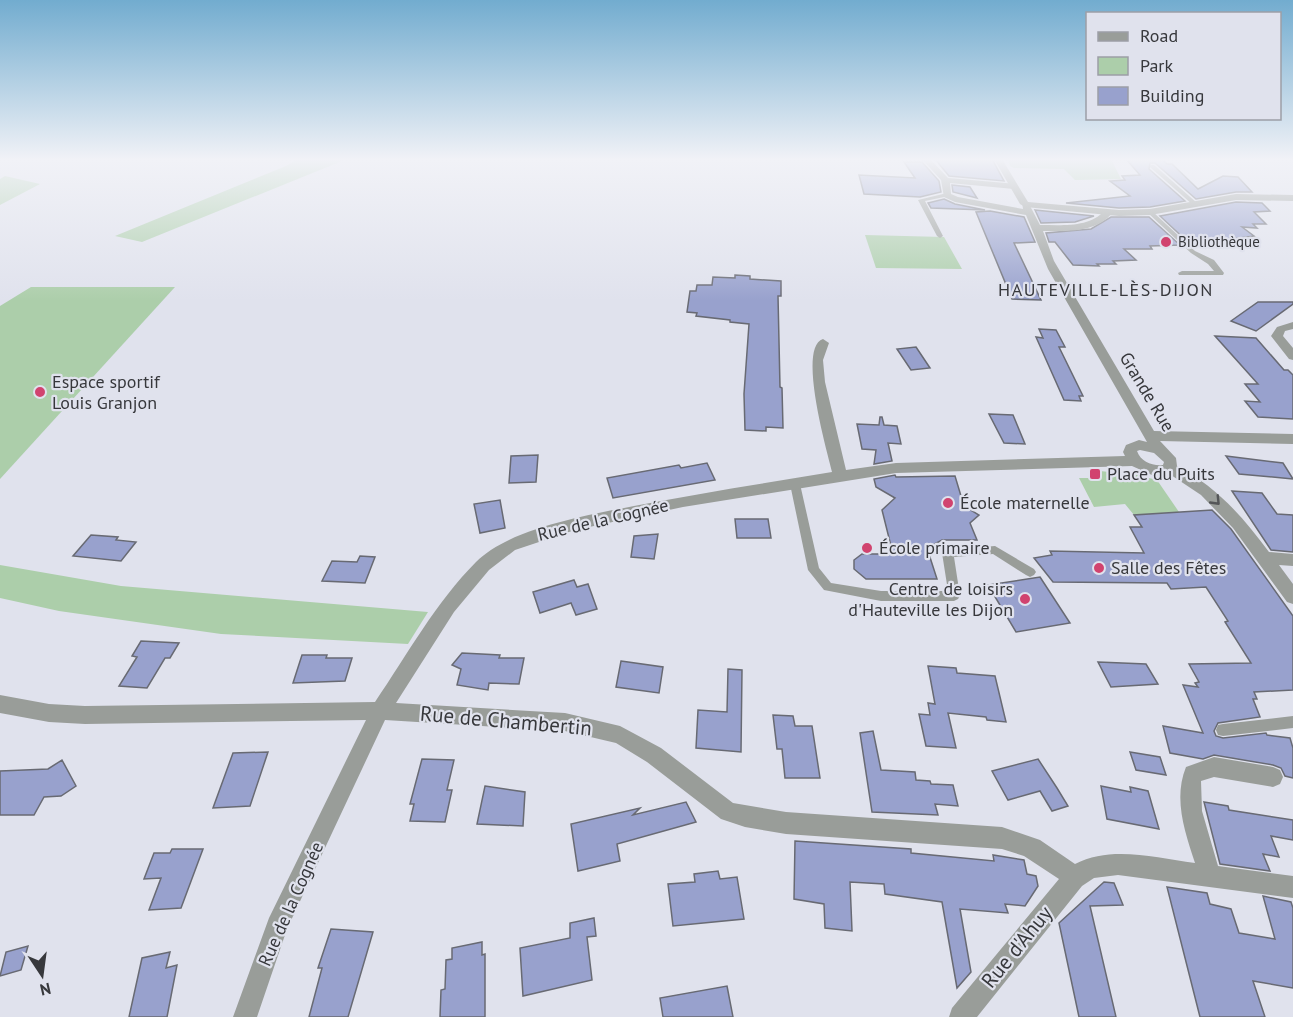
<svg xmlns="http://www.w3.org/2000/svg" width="1293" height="1017" font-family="'PT Sans',sans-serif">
<rect width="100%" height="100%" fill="#e0e2ed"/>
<g fill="#acceaa">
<path d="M298,159h49l-205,83 -27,-6 171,-70z"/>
<path d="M1008,159h103l10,20 -46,1 -11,-11 -50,-1 -4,-2z"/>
<path d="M5,176l35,8 -40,21v-26z"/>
<path d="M865,235l79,2 18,32 -86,-1z"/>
<path d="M31,287h144l-175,192v-173z"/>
<path d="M1100,471l37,4 20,5 22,32 -45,3 -9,-11 -31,3 -15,-29h22z"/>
<path d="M0,565l121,21 307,26 -20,32 -187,-10 -162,-23 -59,-13z"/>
</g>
<g fill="#98a1cd" stroke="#686a73" stroke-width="1.5">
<path d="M935,159h57l12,22 -55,-5z"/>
<path d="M1126,159h36l5,5h5l26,25 25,-13 15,1 14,15h-16l-40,7 -41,-36h-5l-1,6 36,32 -35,6 -31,1 -53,-5 64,-7 -20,-15 15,-1 -3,-4 18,-1z"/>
<path d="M904,162h18l17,19 2,11 -21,5 -56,-3 -5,-19 56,3z"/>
<path d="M952,185l18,2 7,11 -24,-6z"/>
<path d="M944,199l11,5 30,6 -54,-2 -3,-5z"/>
<path d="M1236,202l26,1 8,8 -16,1 12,12h-13l4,4 -15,-1 12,9 -63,9 -31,-29z"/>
<path d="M1035,210l59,6 -19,6 -34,1z"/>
<path d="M990,211l34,6 11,25 -21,1 27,57 -29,-1 -36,-87z"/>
<path d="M1111,217h38l31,28 -30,1 2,3h-28l12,11 -23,1 3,3h-19l2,2 -26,-1 -18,-23h-6l-3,-9 45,-4z"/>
<path d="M735,275l15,1v3l31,2v15h-3l2,91 2,1 1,40 -17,-1v4l-21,-1 -1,-36 5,-70 -19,-2v-2l-34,-4 1,-3 -10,-1 3,-21h6l1,-6h15l1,-8 22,1z"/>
<path d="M1258,302h35v2l-37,27 -25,-10z"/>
<path d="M1039,329l17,1 9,17h-6l24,49h-4l2,5 -17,-1 -28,-63 7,1z"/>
<path d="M1215,336l41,2 28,32h4l5,5v44l-35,-2 -13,-16 15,1 -15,-18h13z"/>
<path d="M916,347l14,21 -19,2 -14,-21z"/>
<path d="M989,414l24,1 12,29 -21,-1z"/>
<path d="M880,417h2l2,8 13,1 4,18 -13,-1 4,18 -18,3 2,-14 -14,-1 -5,-25 22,1z"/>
<path d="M538,455l-2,27 -27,1 2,-27z"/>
<path d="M1226,456l57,7 10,16 -54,-5z"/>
<path d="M707,463l8,17 -102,18 -6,-20 72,-13 2,3z"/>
<path d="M895,475l1,2 59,-1 9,30 15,9 -9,8 7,17h-35l-15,8 10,31h-71l-12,-10v-9l8,-6h31l-11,-44 13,-12 -19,-11 -2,-8z"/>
<path d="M1232,491l30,2 15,21 16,1v37l-22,-2z"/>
<path d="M500,500l5,28 -25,5 -6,-29z"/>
<path d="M1212,510l19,19 62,87v74l-39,2 3,7h-4l7,18 -42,6 -4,8 2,5 7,2 43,-5 1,2 23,3 3,10v30l-8,-2 -4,-8 -8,-3 -59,-10 -11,4 -33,-6 -7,-27 40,7 -20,-48 15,2 -3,-4 4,-1 -10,-18 62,-1 -26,-41 3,-1 -22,-34 -35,2 -4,-6 -114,-1 -19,-24 18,-3 -2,-4 94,2 -14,-26h12l-8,-12z"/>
<path d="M735,519h33l3,19h-34z"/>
<path d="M658,534l-4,25 -23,-2 3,-21z"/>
<path d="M91,535l27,2 -2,3 20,2 -15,19 -48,-5z"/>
<path d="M360,556l15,1 -10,26 -43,-2 10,-20 25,1z"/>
<path d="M1040,577l30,46 -54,9 -28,-47z"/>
<path d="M574,580l3,7 11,-3 9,25 -21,6 -5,-12 -31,10 -7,-21z"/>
<path d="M141,641l38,2 -9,15h-5l-18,30 -28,-2 18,-29 -5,-1z"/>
<path d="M462,653l38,2 -1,3h25l-5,26 -30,-1 -1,7 -31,-5 4,-16 -9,-4z"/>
<path d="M302,655h25l-1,3h26l-7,23 -52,2z"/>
<path d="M621,661l42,6 -4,26 -43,-6z"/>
<path d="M1098,662l48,2 12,20 -47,3z"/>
<path d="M928,666l28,2 1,5 38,3 11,46 -19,-2 -1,-3 -38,-4 8,35 -30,-2 -7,-32 11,1 -2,-12 7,1z"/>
<path d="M728,669l14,1 -1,82 -45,-4 2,-38 29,2z"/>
<path d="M773,715l20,1 2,10h17l8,52h-35l-3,-29h-5z"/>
<path d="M873,731l8,39 34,2 1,8 14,1 1,3 22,1 5,21 -23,-2 3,11 -66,-3 -12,-79z"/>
<path d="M268,752l-18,54 -37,2 20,-55z"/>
<path d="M1130,752l30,5 6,18 -30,-5z"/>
<path d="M422,759l32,1 -7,30h5l-7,32 -35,-1 4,-17h-4z"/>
<path d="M1038,759l19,29 11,18 -16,5 -12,-20 -32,9 -16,-29z"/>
<path d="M62,760l14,26 -15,10 -17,1 -10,18h-34v-44l48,-2z"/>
<path d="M485,786l40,6 -2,34 -46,-2z"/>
<path d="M1101,786l30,6 -1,-5 18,4 11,38 -52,-10z"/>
<path d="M686,802l10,20 -79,22 3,17 -42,10 -7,-47 69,-16 -7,7z"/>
<path d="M1204,802l24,4 1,4 64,10v20l-22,-4 8,21 -16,-3 7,17 -50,-7z"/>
<path d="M795,841l116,8v4l83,8 -1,-6 31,5 3,14 9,2 2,10 -13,20 -20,-2 3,9 -48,-4 11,63 -14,16 -15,-86 -57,-8 -1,-10 -34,-2 2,49 -27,-3 -1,-24 -30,-5z"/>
<path d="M172,849h31l-22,59 -32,2 12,-32 -17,1 10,-26h16z"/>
<path d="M718,871l2,8 17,-2 7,42 -71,7 -5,-42 27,-2 -1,-8z"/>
<path d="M1104,882l10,1 9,22 -33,1 26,111h-37l-20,-94z"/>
<path d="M1167,887l40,6 3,11 21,5 8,24 36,6 -12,-43 28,6 2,6v80l-40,-7 12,36h-65z"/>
<path d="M594,918l2,18 -9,1 5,43 -69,16 -3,-48 50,-10v-15z"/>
<path d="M331,929l42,3 -25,85h-39l13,-49h-4z"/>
<path d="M482,942v13l3,-1v63h-45l1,-27 4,-1 1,-29 6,-1v-11z"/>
<path d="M28,946l-7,24 -21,6 6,-24z"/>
<path d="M170,952l-4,16 11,-3 -10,52h-38l13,-59z"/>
<path d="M727,986l6,31h-70l-3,-19z"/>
</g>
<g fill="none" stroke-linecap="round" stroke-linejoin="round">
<g fill="#999d99" fill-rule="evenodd">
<path d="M1150,165h4l43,38v2h-4l-43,-38z"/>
<path d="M947,193l3,2 -1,1 -24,5 18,35 -3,2 -3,-2 -19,-36z"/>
<path d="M1148,211h4l43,40 19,9 10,13 -1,2h-44l-1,-2 4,-2h32l-6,-7 -17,-11 -43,-40z"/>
<path d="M795,480l5,4 19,84 12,15 50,8h67l-6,-38 2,-3 51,-4 39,23 2,3 -2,3 -4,2 -4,-2 -33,-21 -39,3 6,39 -2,3 -4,2h-73l-57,-11 -16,-20 -18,-86z"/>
<path d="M1293,716v12l-70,8 -5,-1 -2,-5 2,-5 5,-1z"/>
</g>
<g fill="#999d99" fill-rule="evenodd">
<path d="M922,159h8l18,19 69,6v4l-3,1 -64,-6 1,11 7,3 65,12 -1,-7h6l12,23c22,0 50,3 65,-15h6l2,2c-16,21 -46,19 -70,19l11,30 100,170 139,3v10l-133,-3 16,17 1,8c39,20 66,51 92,86l24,2v12l-14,-1 14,19v20l-6,-2 -54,-74 -32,-33 -33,-22 -16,2 -20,-9 -236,7 -213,34 -108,23 -60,20 -26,20 -35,42 -58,91 169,10 55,13 41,22 72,55 53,9 216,15 38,13 35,24c37,-19 80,-6 120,-1 -10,-31 -22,-64 -9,-96l28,-10 59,10 7,3 3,7 -3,7 -7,3 -59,-10 -13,4 1,30 16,55 75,10v22l-175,-23 -24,3 -12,8 -105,131h-28l3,-9 107,-129 -35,-23 -22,-7 -216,-15 -41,-7 -24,-8 -74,-57 -31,-19 -51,-12 -180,-11 -98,209 -30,88h-24l36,-99 97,-198 -281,4 -36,-2 -49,-9v-18l49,9 36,2 290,-4c32,-47 61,-100 101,-140 34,-34 112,-47 158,-56 66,-13 132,-23 198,-34 -5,-21 -35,-125 -9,-133l6,4 -6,17 2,22 21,88 50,-7 229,-7 -2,-4 3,-7 13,-5 8,2 -99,-173 -22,-54 -71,-13 -11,-5 -3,-17zM1140,450l14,3 10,9 -1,3c-11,1 -22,-3 -26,-14z"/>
<path d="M1293,322v7l-8,2 -2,5 10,12v12l-4,-1 -18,-23 6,-9z"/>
</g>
<path fill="#999d99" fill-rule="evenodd" d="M994,159h8l26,43 91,8 31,-1 86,-15 57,1v6l-57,-1 -86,15 -31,1 -94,-9 -5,-3z"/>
</g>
<defs><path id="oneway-chevron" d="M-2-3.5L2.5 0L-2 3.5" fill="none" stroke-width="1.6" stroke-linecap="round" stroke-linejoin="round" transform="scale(1.5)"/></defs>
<use stroke="#545658" href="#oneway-chevron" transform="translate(1216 501) rotate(46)"/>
<linearGradient id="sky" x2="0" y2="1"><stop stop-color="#72accf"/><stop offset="0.53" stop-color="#f1f2f7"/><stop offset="1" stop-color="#f1f2f7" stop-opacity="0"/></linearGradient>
<rect width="1293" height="301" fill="url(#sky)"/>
<g fill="#d1436f" stroke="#e0e2ed" stroke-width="2">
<circle cx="1166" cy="242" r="6"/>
<circle cx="40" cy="392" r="6"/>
<rect x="1089" y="468" width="12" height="12" rx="3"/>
<circle cx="948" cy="503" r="6"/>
<circle cx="867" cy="548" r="6"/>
<circle cx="1099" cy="568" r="6"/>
<circle cx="1025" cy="599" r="6"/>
</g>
<g text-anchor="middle" stroke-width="4.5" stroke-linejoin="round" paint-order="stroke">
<g font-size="15" fill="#37383c" stroke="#e0e2ed" text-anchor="start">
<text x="1178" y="247">Bibliothèque</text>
</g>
<g font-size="18" letter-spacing="1.5" fill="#37383c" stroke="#e0e2ed">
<text x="1106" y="296">HAUTEVILLE-LÈS-DIJON</text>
</g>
<g font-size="18" fill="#37383c" stroke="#e0e2ed" text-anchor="start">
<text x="52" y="388">Espace sportif<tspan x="52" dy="21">Louis Granjon</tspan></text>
<text x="1107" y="480">Place du Puits</text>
<text x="960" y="509">École maternelle</text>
<text x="879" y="554">École primaire</text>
<text x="1111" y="574">Salle des Fêtes</text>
<text x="1013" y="595" text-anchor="end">Centre de loisirs<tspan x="1013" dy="21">d'Hauteville les Dijon</tspan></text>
</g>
<g font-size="18" fill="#37383c" stroke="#e0e2ed">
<text transform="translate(1147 392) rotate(59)" y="6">Grande Rue</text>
<text transform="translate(603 520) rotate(-13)" y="6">Rue de la Cognée</text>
<text transform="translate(291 904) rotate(-66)" y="6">Rue de la Cognée</text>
</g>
<g font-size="21" fill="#37383c" stroke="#e0e2ed">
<text transform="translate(506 721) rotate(5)" y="7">Rue de Chambertin</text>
<text transform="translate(1017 947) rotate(-51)" y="7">Rue d'Ahuy</text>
</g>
</g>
<rect x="1086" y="12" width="195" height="108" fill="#e0e2ed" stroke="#9c9ea6" stroke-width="1.5"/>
<rect x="1098" y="32" width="30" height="9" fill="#999d99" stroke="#9c9ea6" stroke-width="1.5"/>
<text x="1140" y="42" font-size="18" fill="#37383c">Road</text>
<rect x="1098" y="57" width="30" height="18" fill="#acceaa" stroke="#9c9ea6" stroke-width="1.5"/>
<text x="1140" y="72" font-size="18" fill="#37383c">Park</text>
<rect x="1098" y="87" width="30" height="18" fill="#98a1cd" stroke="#9c9ea6" stroke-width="1.5"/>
<text x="1140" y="102" font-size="18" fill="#37383c">Building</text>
<g transform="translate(42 975) rotate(167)" stroke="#e0e2ed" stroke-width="4.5" paint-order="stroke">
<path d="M0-4.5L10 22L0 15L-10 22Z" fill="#37383c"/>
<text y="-9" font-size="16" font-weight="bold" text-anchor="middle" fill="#37383c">N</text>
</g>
</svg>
